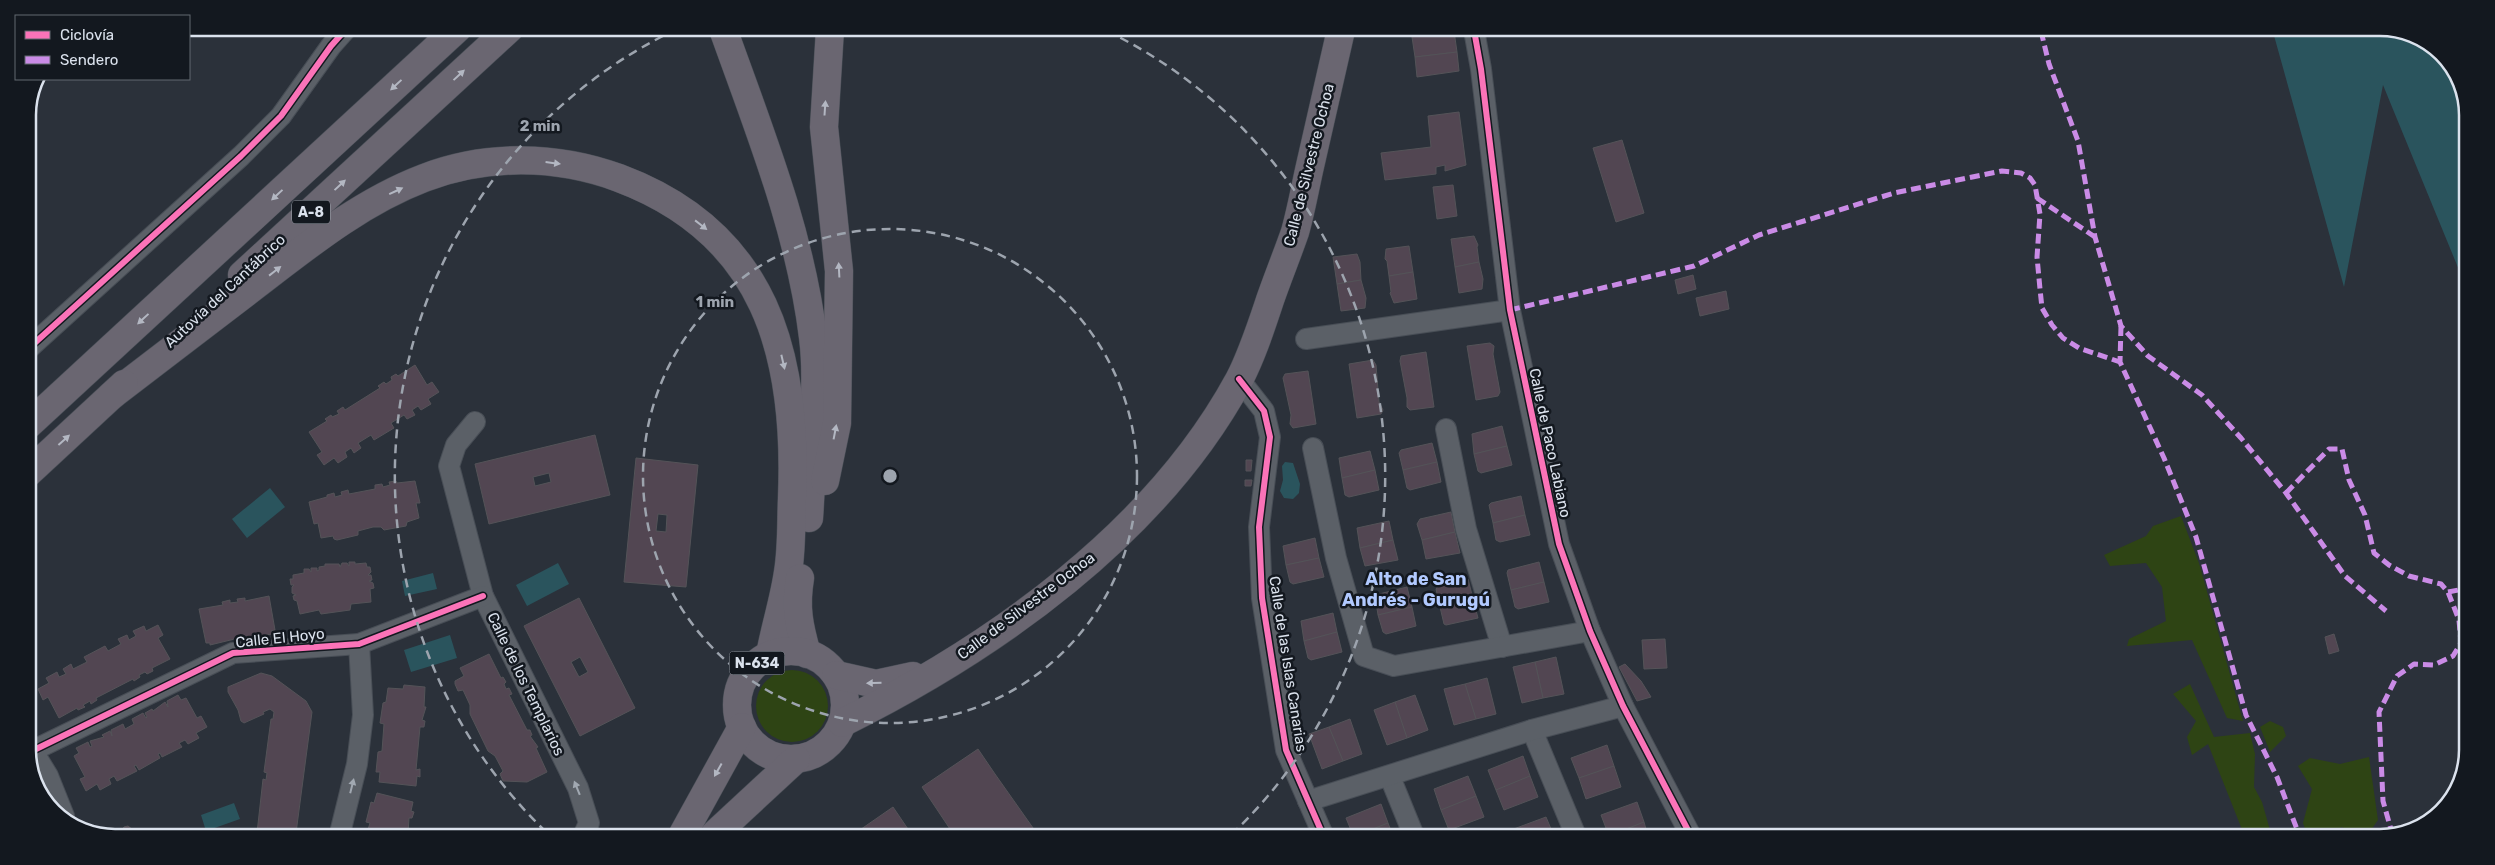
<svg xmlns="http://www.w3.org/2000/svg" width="2495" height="865" font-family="Rubik,sans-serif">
<rect width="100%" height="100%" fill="#2b313a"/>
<g fill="#2e4414">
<path d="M2181,516l18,47 44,158 -16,-3 -35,-78 -65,6 2,-7 37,-18 -4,-34 -16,-24 -36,3 -6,-11 42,-19 7,-10z"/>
<circle cx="792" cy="706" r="36"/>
<path d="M2190,684l24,53 36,-4 5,21 -1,33 8,15 10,35h-27l-37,-93 -16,11 -5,-18 9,-16 -23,-27z"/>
<path d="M2270,721l13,6 3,9 -16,16 -10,-25z"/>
<path d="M2369,757l9,63 -12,17 -25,-10 -4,10h-29l-5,-14 9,-34 -14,-23 12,-8 30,6z"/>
</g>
<g fill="#2a545d">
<path d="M2273,32h135l41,30 18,47 -1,178 -83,-202 -39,202z"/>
<path d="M1285,462l8,1 7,21 -1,9 -6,6 -9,-1 -4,-7 3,-11 -1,-14z"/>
<path d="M270,488l15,19 -38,31 -15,-19z"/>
<path d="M558,563l11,21 -42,22 -11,-21z"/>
<path d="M433,573l4,16 -32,7 -3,-15z"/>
<path d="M450,635l7,23 -46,14 -7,-22z"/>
<path d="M234,803l6,16 -34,12 -5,-16z"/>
</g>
<g fill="#524652" stroke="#545358" fill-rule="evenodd">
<path d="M1454,31l3,21 -42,5 -3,-20z"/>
<path d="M1457,52l2,19 -42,6 -2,-20z"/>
<path d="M1459,112l7,53 -21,6v-6l-9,2v7l-51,6 -4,-27 50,-6 -3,-31z"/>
<path d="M1622,140l22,73 -28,9 -23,-74z"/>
<path d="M1453,185l4,31 -20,3 -4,-32z"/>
<path d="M1474,236l4,9 -1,2 2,15 -24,5 -4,-28z"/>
<path d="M1409,246l4,26 -24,4 -2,-15 -2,-2 1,-10z"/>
<path d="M1357,254l3,8 1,18 -24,4 -4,-27z"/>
<path d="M1479,262l4,17 -1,10 -23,4 -4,-26z"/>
<path d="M1413,272l4,27 -23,4 -4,-10 1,-1 -2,-16z"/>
<path d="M1693,275l3,14 -18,5 -3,-14z"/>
<path d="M1361,280l5,18 -1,10 -24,3 -4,-27z"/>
<path d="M1726,291l3,18 -29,7 -4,-18z"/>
<path d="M1490,343l4,3 -1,8 7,38 -2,4 -22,4 -9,-54z"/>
<path d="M1426,352l8,55 -24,3 -3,-3v-9l-7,-37 1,-5z"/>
<path d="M1373,360l3,5 3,37 4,8 -2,4 -24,4 -8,-54z"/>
<path d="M415,365l12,20 5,-3 7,10 -11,7 3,5 -10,6 -3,-4 -6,4 3,5 -8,4 -3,-4 -13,8 3,5 -20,12 -3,-5 -13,8 3,5 -7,5 -3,-5 -6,4 2,5 -9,6 -4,-5 -10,7 -7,-10 5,-3 -13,-20 18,-11 -2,-2 6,-4 1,2 7,-3 -2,-3 6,-4 2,3 35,-22 -2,-2 6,-4 2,2 6,-4 -1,-3 5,-3 2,2z"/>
<path d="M1308,371l8,53 -23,4 -3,-4 1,-9 -8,-37 2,-4z"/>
<path d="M1502,426l5,20 -33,8 -2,-20z"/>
<path d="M595,435l15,60 -121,29 -14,-60zM549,473l2,9 -16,4 -2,-9z"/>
<path d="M1432,443l5,19 -34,8 -4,-17 2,-3z"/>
<path d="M1507,446l5,19 -31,8 -3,-2 -4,-17z"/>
<path d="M1370,451l5,19 -33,8 -3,-20z"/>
<path d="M636,458l62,7 -12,122 -62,-5zM658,514l9,1 -1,17 -10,-1z"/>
<path d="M1246,460h6l-1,11h-5z"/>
<path d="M1437,462l4,20 -31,8 -3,-2 -4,-18z"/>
<path d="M1375,470l4,20 -30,7 -4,-2 -3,-17z"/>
<path d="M1245,480h7l-1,6h-6z"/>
<path d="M396,481l1,2 18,-2 5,22h-4l3,15 -12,4 -1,4 -22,4 -3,-3h-8l-15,4v4l-21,5 -3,-1 -1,-3 -12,2 -3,-15 -4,1 -5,-22 18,-5v-2l7,-2 1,4 7,-2 -1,-3 7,-2 1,4 26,-5v-4l7,-1 1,3 7,-2 -1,-3z"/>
<path d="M1521,496l4,19 -32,8 -4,-18 2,-2z"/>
<path d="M1451,512l4,20 -33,8 -5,-16 3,-5z"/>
<path d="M1525,515l5,20 -30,7 -4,-2 -3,-17z"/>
<path d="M1389,521l4,19 -33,8 -3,-20z"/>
<path d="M1455,532l5,21 -34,6 -4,-19z"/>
<path d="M1315,538l4,20 -33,7 -3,-19z"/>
<path d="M1393,540l5,20 -33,6 -5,-18z"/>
<path d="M1319,558l5,19 -31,7 -3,-2 -4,-17z"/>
<path d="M349,562h6v2l11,-1 1,4h3l1,5 -3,3h3l1,5 -3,1 4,2 1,5 -4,1 1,13 -20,2 -1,6 -29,4 -2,-4 -19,4 -3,-13 -3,-1 -1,-4 3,-1 -4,-2v-6l2,-2h-3l-1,-6h3v-4l11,-2v-4h5l2,3v-4h6v3l2,-1v-3l6,-1v-2h14l1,3 2,-4h5l2,3z"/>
<path d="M1539,562l5,20 -33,8 -4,-17 1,-3z"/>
<path d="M1468,579l5,20 -33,8 -4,-18 2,-3z"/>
<path d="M1544,582l5,20 -31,7 -3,-2 -4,-17z"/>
<path d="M1407,587l5,20 -34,8 -3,-20z"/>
<path d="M269,596l6,34 -4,1 1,3 -24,4 -1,-2 -37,9v-2h-4l-7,-34 24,-4 -1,-3 8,-2v3l8,-1 -1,-3 8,-1v3z"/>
<path d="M579,598l56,110 -55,28 -56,-110zM580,657l8,15 -9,5 -8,-15z"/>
<path d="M1473,599l5,19 -32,7 -2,-1 -4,-17z"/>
<path d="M1412,607l4,19 -30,8 -3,-2 -5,-17z"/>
<path d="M1333,613l4,19 -33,9 -3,-20z"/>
<path d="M158,625l5,10 -5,3 12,21 -18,9 1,3 -6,3 -2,-2 -6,3 1,2 -6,4 -1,-2 -37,19 1,2 -6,4 -1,-3 -7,4 2,2 -7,3 -1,-2 -18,10 -11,-21 -5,3 -5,-11 11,-6 -3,-5 11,-6 2,5 7,-3 -3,-5 8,-5 2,5 14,-7 -3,-5 21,-11 3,5 13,-7 -3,-5 9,-4 2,5 7,-4 -3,-5 11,-5 2,5z"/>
<path d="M1337,632l5,20 -31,8 -3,-2 -4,-17z"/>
<path d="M2334,634l5,17 -10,3 -4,-17z"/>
<path d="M1665,639l2,29 -23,1 -2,-29z"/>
<path d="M489,654l12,24 2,-1 3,5 -2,2 2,5 3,-1 3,6 -3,1 18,35h3l2,5 -2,1 8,11 -2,1 11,24 -20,10 -24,-1 -3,-7 3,-3 -8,-15 -7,-5 -18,-37v-9l-7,-15 -5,1 -3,-7v-3l9,-5 -4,-8z"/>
<path d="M1556,657l8,37 -21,4 -8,-36z"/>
<path d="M1535,662l8,36 -21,5 -9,-36z"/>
<path d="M1625,664l16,17 10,16 -14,4 -18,-34z"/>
<path d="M261,673l11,3 34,25 6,11 -16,121h-39l6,-54 3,1 1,-7 -3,-1 7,-53h2l1,-7 -4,-3 -7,3 1,2 -20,9 -3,-2 -3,-11 -10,-18v-5z"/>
<path d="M1487,678l9,36 -20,5 -11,-35z"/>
<path d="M1465,684l11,35 -22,6 -10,-36z"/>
<path d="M404,685l21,2 -1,20h2l-4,13 3,1 -1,6h-4l-4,43 4,-1v8l-3,-1 -1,10 -37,-4 1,-10h-4l2,-20 4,-1 2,-27 -4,-1 3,-20 3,-1 2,-14 15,1z"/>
<path d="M178,695l3,5 5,-2 11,20 4,-2 6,11 -11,6 3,5 -11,6 -3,-4 -6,3 3,4 -20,10 -2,-4 -2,1 2,4 -21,12 -3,-5 -2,1 3,5 -20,10 -3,-5 -5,3 2,5 -11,6 -3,-6 -11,7 -6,-12 5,-2 -11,-21 5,-3 -3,-5 12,-6 2,5 2,-1 -2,-5 14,-4 -2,-2 8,-4 2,5 -1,-6 12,-6 2,5 9,-5 -2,-5 11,-6 3,5 1,-1 -2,-4 7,-4 1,2 12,-9 3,5 -1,-6z"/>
<path d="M1415,695l13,35 -21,8 -12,-36z"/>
<path d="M1395,702l12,36 -20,7 -13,-35z"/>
<path d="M1350,719l12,35 -19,7 -14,-34z"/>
<path d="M1329,727l14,34 -21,8 -13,-35z"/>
<path d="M1607,745l7,21 -35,12 -8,-20z"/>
<path d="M978,749l17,25 43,61h-84l-32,-48z"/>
<path d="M1523,756l7,20 -34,14 -8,-20z"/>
<path d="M1614,766l7,21 -35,12 -7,-21z"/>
<path d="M1468,776l8,20 -35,14 -7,-21z"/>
<path d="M1530,776l8,21 -34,13 -8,-20z"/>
<path d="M377,793l36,9 -2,9 3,1 -2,6h-3l-1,15h-41l3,-10 -4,-1 5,-20 3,1z"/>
<path d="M1476,796l8,21 -35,13 -8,-20z"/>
<path d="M1637,802l7,20 -35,14 -8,-21z"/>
<path d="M1381,804l7,19 -30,12h-5l-7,-17z"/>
<path d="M893,807l19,28 -58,-1z"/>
<path d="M1546,817l8,19h-40l-3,-6z"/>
<path d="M1644,822l4,14h-39z"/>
<path d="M1388,823l5,13 -35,-1z"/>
<path d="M128,826l9,7h-18l5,-6z"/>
</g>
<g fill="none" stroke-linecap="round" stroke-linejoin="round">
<g stroke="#484e56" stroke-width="22">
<g id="street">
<path d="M1474,30l7,39 29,241 49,234 31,87 33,75 68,130"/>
<path d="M1306,339l204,-29"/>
<path d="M28,349l213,-193 40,-40 50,-70 16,-18"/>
<path d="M1239,379l25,32 6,26 -11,90 3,71 24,152 37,85"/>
<path d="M475,422l-19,23 -7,21 34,130 95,192 11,35 -5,11"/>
<path d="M1446,429l20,100 36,118"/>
<path d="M1313,448l23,110 28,98 30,10 196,-35"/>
<path d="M1532,730l44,106"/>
<path d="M28,743l20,33 16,40"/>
<path d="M32,751l201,-98 126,-9 124,-48"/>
<path d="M1390,777l24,59"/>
<path d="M1308,801l224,-71 91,-24"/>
<path d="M340,833l17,-69 6,-49 -4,-71"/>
</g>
</g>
<g stroke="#484e56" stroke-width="29">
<g id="highway">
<path d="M723,29c36,101 77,201 90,308 4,31 2,63 0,94 -1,29 -2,58 -4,87"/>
<path d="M242,275l268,-247"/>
<path d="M111,396c48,-37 97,-74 145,-111 52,-40 105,-83 168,-107 62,-24 133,-23 195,0 147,55 179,176 173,320 -1,24 0,50 -4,74 -4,28 -13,55 -18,83"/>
<path d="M28,425l430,-397"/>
<path d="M28,473l96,-89"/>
<path d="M825,481l12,-58 2,-152 -15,-144 6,-98"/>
<path d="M800,578c-5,29 -1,48 7,76"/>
<circle cx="791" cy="705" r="54"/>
<path d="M836,675l40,9 37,-8"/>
<path d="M842,723c153,-76 314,-190 397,-343 13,-25 22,-53 31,-80 8,-23 17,-45 25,-68 6,-21 10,-44 15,-66 10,-45 21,-91 31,-136"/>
<path d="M683,834l59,-107"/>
<path d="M715,834l81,-75"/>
</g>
</g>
<use href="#street" stroke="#5b6067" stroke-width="20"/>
<use href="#highway" stroke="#6a6671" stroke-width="28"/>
<g stroke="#ca8be6" stroke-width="5" stroke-dasharray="10 5" stroke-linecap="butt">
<path d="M2041,31l8,33 29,77 17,96 26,89 27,30 54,39 39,43 45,55 59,83 41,35"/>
<path d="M2037,198l58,39"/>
<path d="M1510,310l184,-44 65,-31 135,-42 108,-22 19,2 9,5 5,7 5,29 -3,43 3,32 2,19 10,17 11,13 16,10 41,14"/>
<path d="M2121,326l-1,36 44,96 32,79 50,178 31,62 23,60"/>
<path d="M2286,493l43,-44h13l7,31 16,35 9,38 15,12 20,11 32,8 7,8 11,28 2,23 -8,13 -19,9 -20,-1 -17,12 -18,36 4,89 9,32"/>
<path d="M2448,592l16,-3"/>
</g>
<g stroke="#13181f" stroke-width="9">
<g id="cycleway">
<path d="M1474,30l7,39 29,241 49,234 31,87 33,75 68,130"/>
<path d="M28,349l213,-193 40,-40 50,-70 16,-18"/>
<path d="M1239,379l25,32 6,26 -11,90 3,71 24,152 37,85"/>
<path d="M32,751l201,-98 126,-9 124,-48"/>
</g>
</g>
<use href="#cycleway" stroke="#fb73b8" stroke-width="6"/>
</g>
<defs><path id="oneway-solid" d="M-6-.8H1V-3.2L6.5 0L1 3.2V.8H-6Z" transform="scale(1.25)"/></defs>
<g fill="#b3b7c2">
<use href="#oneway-solid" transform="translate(459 75) rotate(-43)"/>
<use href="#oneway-solid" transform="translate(396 85) rotate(137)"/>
<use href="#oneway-solid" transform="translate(825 108) rotate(-86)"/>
<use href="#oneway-solid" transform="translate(553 163) rotate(7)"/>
<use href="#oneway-solid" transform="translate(340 185) rotate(-43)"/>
<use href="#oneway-solid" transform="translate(396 191) rotate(-25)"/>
<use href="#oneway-solid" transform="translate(277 195) rotate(137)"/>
<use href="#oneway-solid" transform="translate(701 225) rotate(38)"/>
<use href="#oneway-solid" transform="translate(839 270) rotate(-93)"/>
<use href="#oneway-solid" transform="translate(275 271) rotate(-38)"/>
<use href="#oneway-solid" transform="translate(143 319) rotate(137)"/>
<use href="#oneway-solid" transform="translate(783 362) rotate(77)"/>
<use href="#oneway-solid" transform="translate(835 432) rotate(-79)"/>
<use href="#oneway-solid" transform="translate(64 440) rotate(-42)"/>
<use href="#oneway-solid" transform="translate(874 683) rotate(179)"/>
<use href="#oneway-solid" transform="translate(718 770) rotate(119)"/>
</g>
<g fill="#a1a8b1">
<use href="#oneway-solid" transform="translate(352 786) rotate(-76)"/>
<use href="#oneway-solid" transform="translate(577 788) rotate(-112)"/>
</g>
<g fill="none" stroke="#9da4ae" stroke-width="2.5" stroke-dasharray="9 6">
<circle cx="890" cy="476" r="247"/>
<path d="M546 832A495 495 0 0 1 677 29M1107 31A495 495 0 0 1 1231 835"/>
</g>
<g text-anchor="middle" stroke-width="5" stroke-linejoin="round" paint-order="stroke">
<g fill="#13181f" stroke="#9fa5af" stroke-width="1">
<rect x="292" y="200.5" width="38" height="23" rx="4"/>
<rect x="729.5" y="651.5" width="55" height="23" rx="4"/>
</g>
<g font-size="14" font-weight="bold" fill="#dbe2ed">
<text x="311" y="217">A-8</text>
<text x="757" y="668">N-634</text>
</g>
<g font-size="15" fill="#dbe2ed" stroke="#13181f">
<text transform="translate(1309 165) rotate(-76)" y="5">Calle de Silvestre Ochoa</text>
<text transform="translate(225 291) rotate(-43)" y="5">Autovía del Cantábrico</text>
<text transform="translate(1550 443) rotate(78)" y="5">Calle de Paco Labiano</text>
<text transform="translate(1026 606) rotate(-37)" y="5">Calle de Silvestre Ochoa</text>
<text transform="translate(280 638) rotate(-6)" y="5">Calle El Hoyo</text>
<text transform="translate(1288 664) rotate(81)" y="5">Calle de las Islas Canarias</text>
<text transform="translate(526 684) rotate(64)" y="5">Calle de los Templarios</text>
</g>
<g font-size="18" font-weight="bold" fill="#b1c9ff" stroke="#13181f">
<text x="1416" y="585">Alto de San<tspan x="1416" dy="21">Andrés - Gurugú</tspan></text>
</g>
</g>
<path d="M0 0H2495V865H0ZM115 36H2380A79 79 0 0 1 2459 115V750A79 79 0 0 1 2380 829H115A79 79 0 0 1 36 750V115A79 79 0 0 1 115 36Z" fill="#13181f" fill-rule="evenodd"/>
<path fill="none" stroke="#dbe2ed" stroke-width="2.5" d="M115 36H2380A79 79 0 0 1 2459 115V750A79 79 0 0 1 2380 829H115A79 79 0 0 1 36 750V115A79 79 0 0 1 115 36Z"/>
<circle cx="890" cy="476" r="8" fill="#9da4ae" stroke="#13181f" stroke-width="2.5"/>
<g font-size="15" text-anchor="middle" font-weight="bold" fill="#9da4ae" stroke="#13181f" stroke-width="5" stroke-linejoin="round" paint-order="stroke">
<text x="540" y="131">2 min</text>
<text x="715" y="307">1 min</text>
</g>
<rect x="15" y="15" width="175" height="65" fill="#13181f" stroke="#636971"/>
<rect x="25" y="31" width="25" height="8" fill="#fb73b8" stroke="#636971"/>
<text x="60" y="40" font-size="15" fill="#dbe2ed">Ciclovía</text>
<rect x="25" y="56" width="25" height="8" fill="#ca8be6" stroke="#636971"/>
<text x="60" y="65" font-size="15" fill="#dbe2ed">Sendero</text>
</svg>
